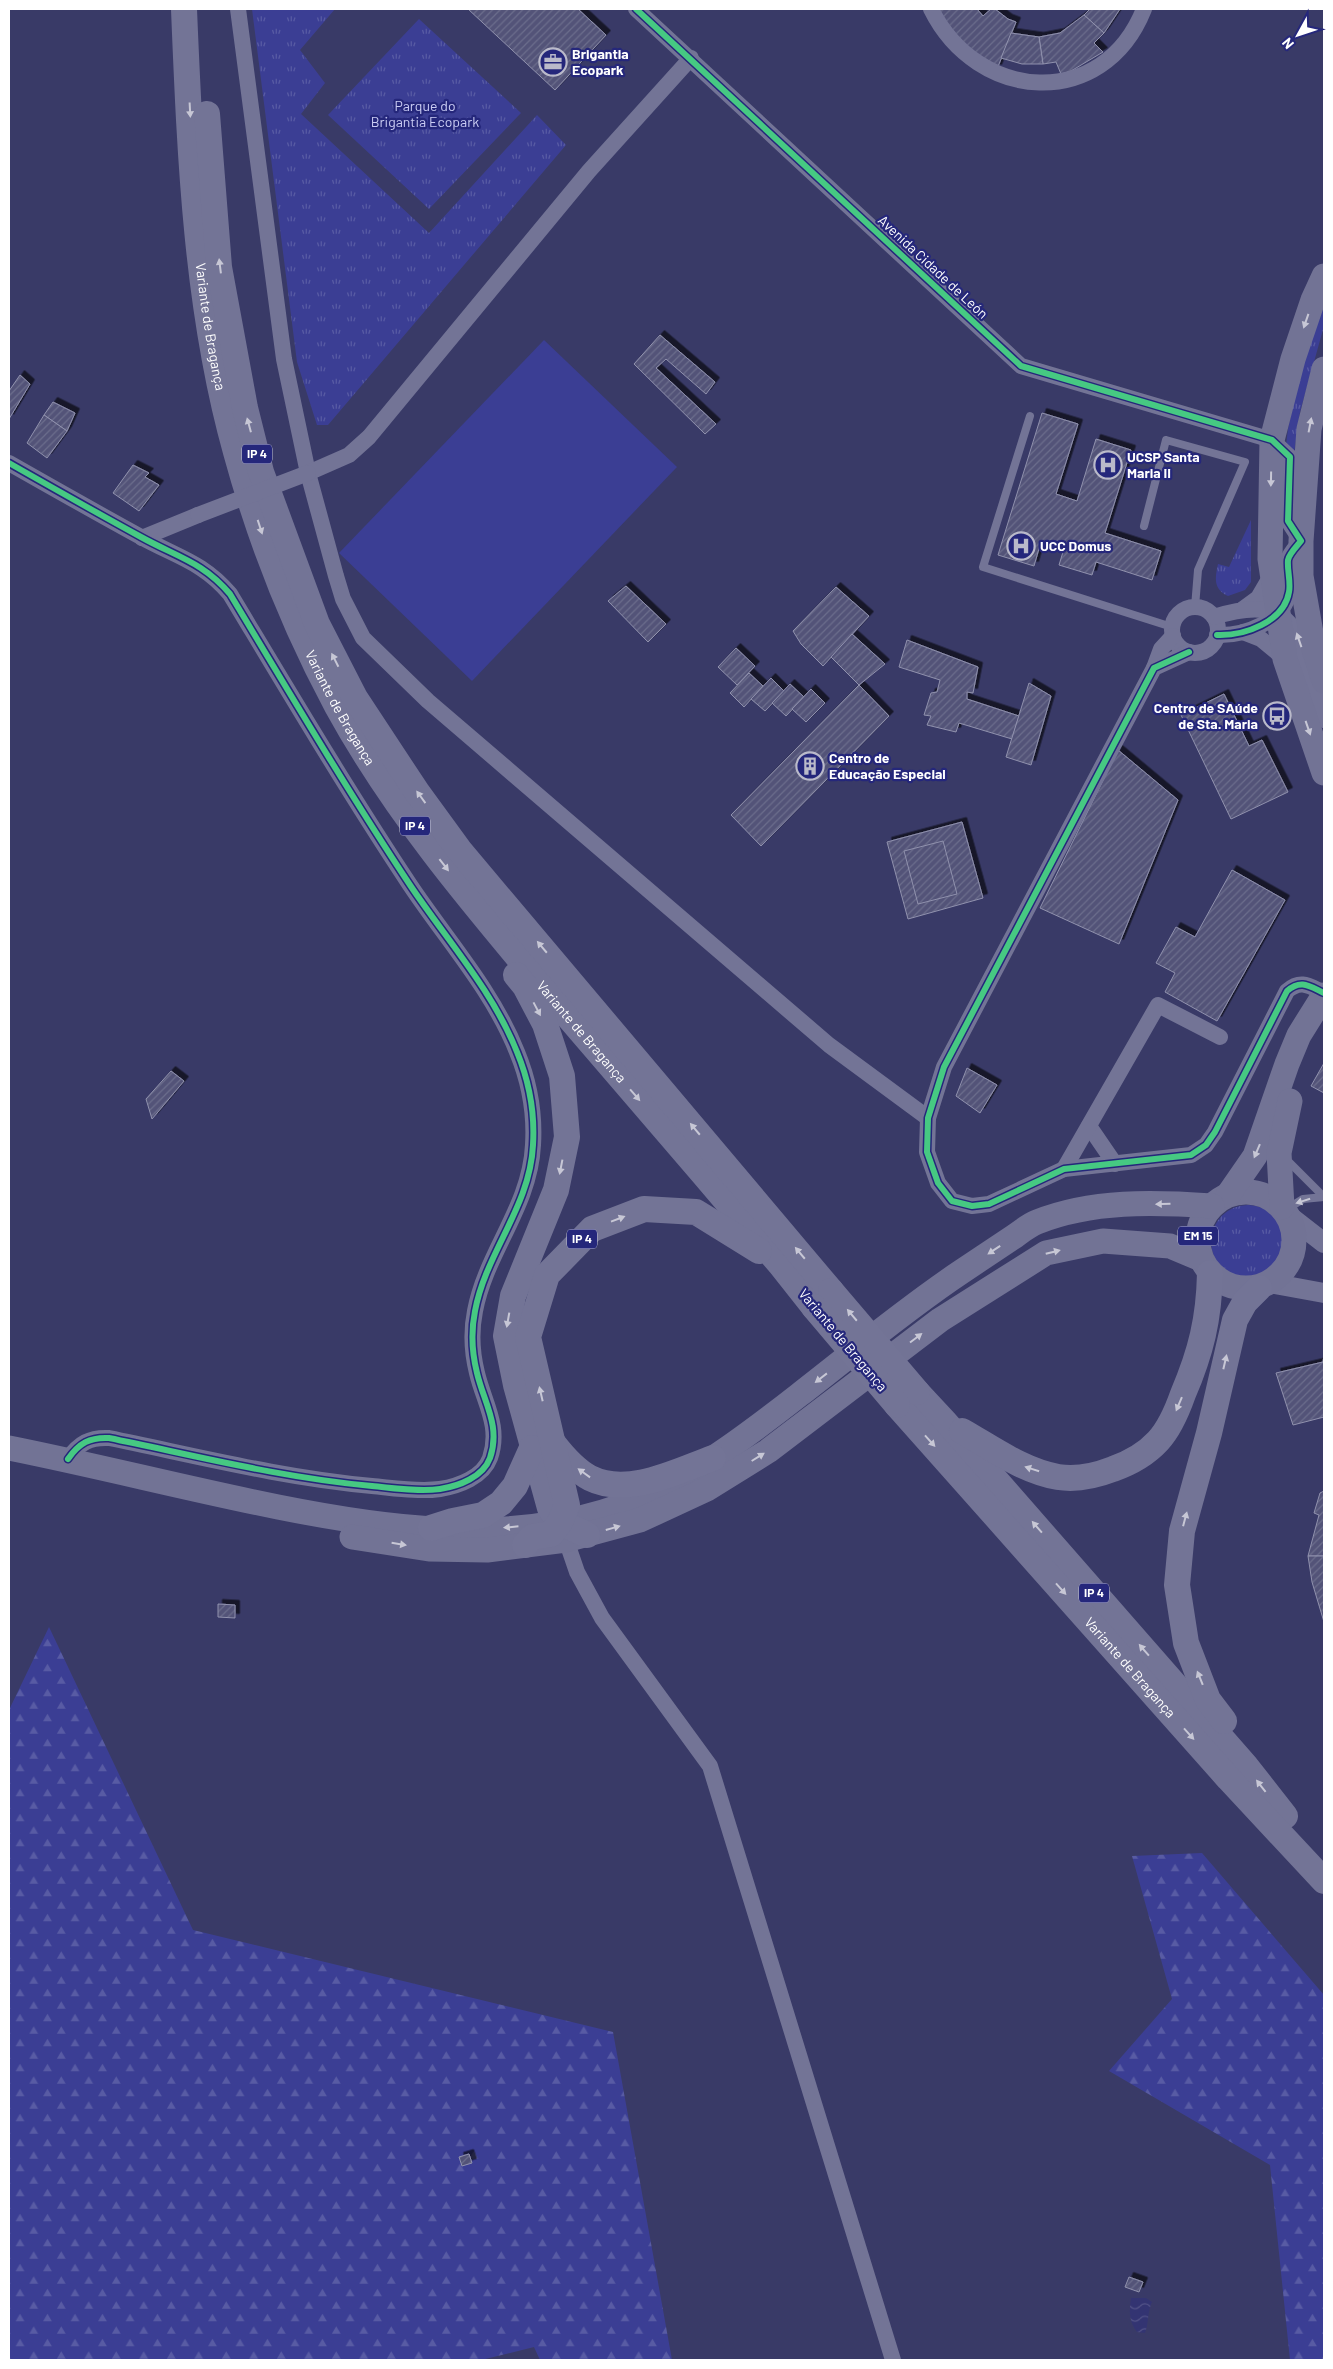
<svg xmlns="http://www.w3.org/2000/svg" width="1333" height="2369" font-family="Barlow,sans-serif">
<defs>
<pattern id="grass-tufts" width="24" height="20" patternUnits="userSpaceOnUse" patternTransform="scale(1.25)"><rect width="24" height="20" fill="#3b3e94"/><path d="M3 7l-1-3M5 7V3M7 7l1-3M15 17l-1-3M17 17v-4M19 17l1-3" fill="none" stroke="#585ba4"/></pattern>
<pattern id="forest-firs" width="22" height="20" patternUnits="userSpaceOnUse" patternTransform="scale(1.25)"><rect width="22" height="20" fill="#3b3e94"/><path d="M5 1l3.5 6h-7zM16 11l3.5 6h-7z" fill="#585ba4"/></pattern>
<pattern id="water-waves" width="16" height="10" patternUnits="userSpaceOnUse" patternTransform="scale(1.25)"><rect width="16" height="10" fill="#333472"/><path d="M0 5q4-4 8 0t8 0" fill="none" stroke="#525287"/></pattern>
<pattern id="building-hatch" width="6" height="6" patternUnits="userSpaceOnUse" patternTransform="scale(1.25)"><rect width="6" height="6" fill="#525378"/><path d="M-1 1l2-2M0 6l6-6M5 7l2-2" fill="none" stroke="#6c6d8c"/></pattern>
<filter id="shadow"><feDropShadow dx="4.5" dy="-4.5" stdDeviation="0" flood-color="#0009"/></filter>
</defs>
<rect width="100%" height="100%" fill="#393a67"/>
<g fill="url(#grass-tufts)">
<path d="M252,9h83l-35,41 25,33 -24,31 128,119 108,-118 29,30 -238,280h-11l-20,-63z"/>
<path d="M419,19l102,94 -92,96 -101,-94z"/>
<path d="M1324,302v24l-24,86 -11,76h-8l7,-59 13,-60z"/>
<path d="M1251,520v62l-6,8 -17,6c-15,-7 -13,-18 -10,-32l11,3z"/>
<circle cx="1248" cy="1242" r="37"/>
</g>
<g fill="url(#forest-firs)">
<path d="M49,1627l144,303 420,102 59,328h-132l-6,-13 -53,13h-472v-650z"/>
<path d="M1202,1853l122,142v365h-34l-20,-195 -161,-94 63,-72 -40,-143z"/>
</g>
<path fill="#3b3e94" d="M544,340l133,127 -205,214 -133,-128z"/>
<path fill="url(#water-waves)" d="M1131,2298h15l6,4c-5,11 -3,21 -7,31l-8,-1c-8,-10 -8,-21 -6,-34z"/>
<g fill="url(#building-hatch)" stroke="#9091ad" filter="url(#shadow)">
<path d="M468,9h110l28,26 -51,55z"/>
<path d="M936,9h41l6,7 8,-7h4l13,10 8,3 -19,47 -23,-12z"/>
<path d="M1090,9h30l-16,24 -20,-18z"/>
<path d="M1084,15l20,18 -10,10 9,9 -32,19 -10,3 -5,-12 -13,2 -4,-27 21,-4z"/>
<path d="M1011,33l28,4 4,27h-21l-21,-6z"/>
<path d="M660,335l55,47 -9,12 -40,-35 -10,9 60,56 -11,10 -71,-70z"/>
<path d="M20,375l10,9 -21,35v-28z"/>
<path d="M53,402l22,11 -8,18 -23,-16z"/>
<path d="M1042,413l36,11 -22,70 21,7 19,-62 35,11 -26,83 56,18 -9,29 -56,-18 -4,13 -33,-10 4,-13 -23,-7 -6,21 -36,-11z"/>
<path d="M44,415l23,16 -20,27 -20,-15z"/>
<path d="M133,465l16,8 -4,4 14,8 -20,26 -26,-18z"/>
<path d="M626,586l40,38 -18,18 -40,-41z"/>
<path d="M836,587l33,29 -46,50 -22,-22 -8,-13z"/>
<path d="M852,634l33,30 -26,21 -28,-28z"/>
<path d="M907,640l71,27 -5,26 -6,-1v7l52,17 -7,23 -53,-16 -3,9 -29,-7 4,-9 -7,-1 7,-22 6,-1 3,-12 -41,-13z"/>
<path d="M736,648l19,18 -18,19 -19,-18z"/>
<path d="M749,673l14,13 -19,21 -14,-14z"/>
<path d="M771,678l13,13 -19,20 -14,-12z"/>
<path d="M1029,683l22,13 -20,69 -25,-8z"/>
<path d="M790,684l14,13 -18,19 -14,-13z"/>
<path d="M859,685l30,31 -128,130 -30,-31z"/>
<path d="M811,689l14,14 -19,19 -14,-13z"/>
<path d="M1224,694l25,52 13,-6 26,52 -57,27 -50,-104z"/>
<path d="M1118,750l60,50 -59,144 -79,-36z"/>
<path d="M962,822l21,76 -75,21 -21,-77z"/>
<path d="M943,841l14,53 -39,10 -14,-53z"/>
<path d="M1232,870l53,30 -68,121 -52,-29 10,-19 -19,-10 20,-36 19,10z"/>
<path d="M1324,1063v30l-13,-7z"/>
<path d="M967,1068l30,17 -17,28 -24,-17z"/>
<path d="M171,1071l13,10 -32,38 -6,-20z"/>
<path d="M1324,1355v62l-31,8 -17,-52 47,-11z"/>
<path d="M1324,1491v65h-16l11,-41 -5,-2 6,-20z"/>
<path d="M1308,1556h16v66l-12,-40z"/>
<path d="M218,1604l17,1v13l-17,-1z"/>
<path d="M469,2154l3,9 -10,3 -3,-9z"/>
<path d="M1129,2277l14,5 -4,10 -14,-5z"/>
</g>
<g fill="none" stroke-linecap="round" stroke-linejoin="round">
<g stroke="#737496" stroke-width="8">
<path d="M1030,416l-47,151 189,60"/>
<path d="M1144,526l22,-86 79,22 -47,108 -3,37"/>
<path d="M1285,1158l39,39"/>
<path d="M1287,1209l16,-10 21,-2"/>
</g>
<g stroke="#737496" stroke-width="16">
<path d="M238,9l46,350 24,114 28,103 7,23 20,39 65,63 401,344 99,73"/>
<path d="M636,9l385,357 251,74 18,17 -2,64 13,20c-4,5 -12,13 -13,19 -1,10 3,22 1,32 -5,30 -45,44 -72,43"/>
<path d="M931,9c46,93 172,103 213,0"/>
<path d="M9,463c44,25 88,50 132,74 36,20 62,25 89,57 59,98 117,196 180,291 36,54 83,106 107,167 12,29 18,61 16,93 -3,62 -47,107 -58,166 -4,20 -3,42 2,62 7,30 24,53 13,85 -7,19 -31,28 -50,31 -22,3 -46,-1 -68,-3 -89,-8 -175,-30 -263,-48 -19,-1 -30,5 -41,21"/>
<path d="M308,473l41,-18 20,-18 220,-266 102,-113"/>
<path d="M142,538l56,-23"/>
<circle cx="1195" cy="630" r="23"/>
<path d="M1243,609l15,-11 14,-24"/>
<path d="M1214,617c99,-31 82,38 110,103"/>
<path d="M1243,632l18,7 24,20"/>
<path d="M1189,652l-35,16 -210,399 -16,51 -1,34 11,31 14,18 20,5 17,-2 75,-35 127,-14 15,-10 9,-13 72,-141c14,-12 22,-5 37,2"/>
<path d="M1154,668l7,-19 12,-13"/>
<path d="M1089,1126l26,38"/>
<path d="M1064,1169l94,-164 62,32"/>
<path d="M563,1531l14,41 25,46 108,148 183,594"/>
</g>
<g stroke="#737496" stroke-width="20">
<path d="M1288,1215l36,28"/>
<path d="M1270,1283l54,10"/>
</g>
<g stroke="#727395" stroke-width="25">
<path d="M1324,276l-11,24 -20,59 -21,81 -2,119 15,100 39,114"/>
<path d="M1324,369l-15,60 -8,112v35l13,74 10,31"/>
<circle cx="1246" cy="1240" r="48"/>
<path d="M1228,1195l27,-39 32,-92 12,-29 25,-40"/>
<path d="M1282,1207l-3,-54 11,-52"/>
<path d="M9,1448c90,18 179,41 269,59 105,21 219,37 325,5 73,-22 136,-70 196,-117 53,-41 105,-85 162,-123 18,-12 36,-24 54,-36 7,-5 14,-11 22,-14 55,-22 117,-20 175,-16"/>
<path d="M352,1537l77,12 58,1 79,-10 74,-20 67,-31 61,-38 172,-131 106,-67 57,-12 67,5 31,13"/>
</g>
<g stroke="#737496" stroke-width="26">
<path id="s1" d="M184,9c6,147 12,300 52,443 24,88 58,174 101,254 60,110 143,206 223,301 74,86 147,171 220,257l34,43"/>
<path d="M207,114l12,153 26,141 16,64 56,152 38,74 62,94 43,59 371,440"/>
<path d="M516,975l9,11 20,38 17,52 5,61 -11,53 -43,106 -7,40 10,49 34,123 10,14 27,13"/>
<path d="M917,1392l27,29 301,344 40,51"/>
<path id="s2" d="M897,1405l332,374 95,102"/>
<path d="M962,1431c30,17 61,40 96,46 19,3 37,-1 55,-8 17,-6 33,-15 45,-28 12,-13 19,-30 25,-47 18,-42 26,-75 27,-121"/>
<path d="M553,1443c10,13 22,27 37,35 38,19 87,-7 123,-20"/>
<path d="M431,1528l22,-7 30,-6 18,-12 14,-17 17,-38"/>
<path d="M525,1545l7,-8 19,-3 9,-12 7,-17 -39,-168 19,-62 45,-46 52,-20 52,3 63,39"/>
<path d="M1224,1721l-16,-21 -22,-57 -9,-58 5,-54 27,-98 26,-113 10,-18 14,-14"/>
</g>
<path stroke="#737496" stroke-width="16" d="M198,515l110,-42"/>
<g stroke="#737496" stroke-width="26">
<path d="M831,1291l86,101"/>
<path d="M814,1307l83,98"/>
</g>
<g stroke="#25277b" stroke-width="9">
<g id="cycleway">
<path d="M636,9l385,357 251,74 18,17 -2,64 13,20c-4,5 -12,13 -13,19 -1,10 3,22 1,32 -5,30 -45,44 -72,43"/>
<path d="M9,463c44,25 88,50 132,74 36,20 62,25 89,57 59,98 117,196 180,291 36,54 83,106 107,167 12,29 18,61 16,93 -3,62 -47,107 -58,166 -4,20 -3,42 2,62 7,30 24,53 13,85 -7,19 -31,28 -50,31 -22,3 -46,-1 -68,-3 -89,-8 -175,-30 -263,-48 -19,-1 -30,5 -41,21"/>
<path d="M1189,652l-35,16 -210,399 -16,51 -1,34 11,31 14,18 20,5 17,-2 75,-35 127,-14 15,-10 9,-13 72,-141c14,-12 22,-5 37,2"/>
</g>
</g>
<use href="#cycleway" stroke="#46c982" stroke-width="6"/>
</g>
<defs><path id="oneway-solid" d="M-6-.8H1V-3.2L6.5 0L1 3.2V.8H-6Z" transform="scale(1.25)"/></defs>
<g fill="#c7c7d5">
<use href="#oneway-solid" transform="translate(190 110) rotate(87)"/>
<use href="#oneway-solid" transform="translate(220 266) rotate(-97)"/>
<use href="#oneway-solid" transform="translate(1306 321) rotate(109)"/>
<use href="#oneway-solid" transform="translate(249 425) rotate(-105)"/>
<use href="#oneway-solid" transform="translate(1310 425) rotate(-79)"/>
<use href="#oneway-solid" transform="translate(1271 479) rotate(91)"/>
<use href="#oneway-solid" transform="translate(260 527) rotate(72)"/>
<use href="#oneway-solid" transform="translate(1299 640) rotate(-109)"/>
<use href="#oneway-solid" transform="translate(335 660) rotate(-117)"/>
<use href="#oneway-solid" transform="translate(1308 728) rotate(71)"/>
<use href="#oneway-solid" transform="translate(421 797) rotate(-126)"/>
<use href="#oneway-solid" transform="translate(444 865) rotate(52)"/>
<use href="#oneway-solid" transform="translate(542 947) rotate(-130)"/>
<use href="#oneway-solid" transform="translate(537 1009) rotate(62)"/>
<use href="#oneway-solid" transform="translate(635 1095) rotate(49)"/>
<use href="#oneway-solid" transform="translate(695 1129) rotate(-130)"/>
<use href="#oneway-solid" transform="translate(1257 1151) rotate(113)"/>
<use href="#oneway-solid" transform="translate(561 1167) rotate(101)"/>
<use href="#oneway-solid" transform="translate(1303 1201) rotate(162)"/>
<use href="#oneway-solid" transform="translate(1163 1204) rotate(179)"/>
<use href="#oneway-solid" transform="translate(618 1219) rotate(-21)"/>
<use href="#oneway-solid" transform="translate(994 1250) rotate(146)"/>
<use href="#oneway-solid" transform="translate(1053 1252) rotate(-14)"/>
<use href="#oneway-solid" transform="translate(800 1253) rotate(-130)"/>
<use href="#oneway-solid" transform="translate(852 1315) rotate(-130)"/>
<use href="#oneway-solid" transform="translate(508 1320) rotate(100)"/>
<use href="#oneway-solid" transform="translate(916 1338) rotate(-37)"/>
<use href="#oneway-solid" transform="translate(1225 1362) rotate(-77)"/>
<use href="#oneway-solid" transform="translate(821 1378) rotate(142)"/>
<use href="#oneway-solid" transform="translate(541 1394) rotate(-103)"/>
<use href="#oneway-solid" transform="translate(1179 1404) rotate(113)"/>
<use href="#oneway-solid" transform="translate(930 1441) rotate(48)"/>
<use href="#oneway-solid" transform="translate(758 1457) rotate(-32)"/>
<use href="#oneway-solid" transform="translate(1032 1469) rotate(-162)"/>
<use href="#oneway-solid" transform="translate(584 1473) rotate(-144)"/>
<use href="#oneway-solid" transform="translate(1185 1519) rotate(-75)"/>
<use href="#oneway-solid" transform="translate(511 1527) rotate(174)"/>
<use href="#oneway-solid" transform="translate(1037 1527) rotate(-131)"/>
<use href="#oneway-solid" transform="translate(613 1528) rotate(-16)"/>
<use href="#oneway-solid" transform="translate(399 1544) rotate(9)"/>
<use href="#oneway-solid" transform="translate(1061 1589) rotate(48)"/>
<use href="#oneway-solid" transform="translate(1144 1650) rotate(-131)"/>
<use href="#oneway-solid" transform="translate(1200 1678) rotate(-112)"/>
<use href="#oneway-solid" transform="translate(1189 1734) rotate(48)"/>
<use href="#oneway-solid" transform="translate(1261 1786) rotate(-128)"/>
</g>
<defs>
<g id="office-ring" transform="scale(1.4375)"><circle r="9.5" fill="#25277b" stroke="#babaca" stroke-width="1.5"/><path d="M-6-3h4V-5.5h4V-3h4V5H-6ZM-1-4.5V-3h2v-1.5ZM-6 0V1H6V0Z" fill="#babaca"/></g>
<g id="hospital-ring" transform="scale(1.4375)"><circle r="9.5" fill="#25277b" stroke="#babaca" stroke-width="1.5"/><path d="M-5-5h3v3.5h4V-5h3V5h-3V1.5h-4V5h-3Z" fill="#babaca"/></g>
<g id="bus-ring" transform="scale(1.4375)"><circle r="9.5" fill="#25277b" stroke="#babaca" stroke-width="1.5"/><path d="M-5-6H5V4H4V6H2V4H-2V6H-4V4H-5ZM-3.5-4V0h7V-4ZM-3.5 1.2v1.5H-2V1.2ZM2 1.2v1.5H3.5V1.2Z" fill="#babaca"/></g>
<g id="building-ring" transform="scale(1.4375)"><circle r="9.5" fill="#25277b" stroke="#babaca" stroke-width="1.5"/><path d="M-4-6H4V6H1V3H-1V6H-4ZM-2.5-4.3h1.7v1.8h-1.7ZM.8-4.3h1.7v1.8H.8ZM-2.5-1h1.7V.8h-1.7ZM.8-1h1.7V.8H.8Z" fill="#babaca"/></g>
</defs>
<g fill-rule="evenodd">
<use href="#office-ring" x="553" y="62"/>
<use href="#hospital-ring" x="1108" y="465"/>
<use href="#hospital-ring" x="1021" y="546"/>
<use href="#bus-ring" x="1277" y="716"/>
<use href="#building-ring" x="810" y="766"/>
</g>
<g text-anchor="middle" stroke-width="4.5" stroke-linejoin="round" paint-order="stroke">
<g fill="#25277b" stroke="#bebed7" stroke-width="1">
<rect x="242" y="444.5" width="30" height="19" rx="4"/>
<rect x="400" y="816.5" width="30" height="19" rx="4"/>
<rect x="1178" y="1226.5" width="40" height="19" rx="4"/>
<rect x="567" y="1229.5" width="30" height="19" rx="4"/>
<rect x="1079" y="1583.5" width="30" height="19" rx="4"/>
</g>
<g font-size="12" font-weight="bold" fill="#fff">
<text x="257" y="458">IP 4</text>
<text x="415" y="830">IP 4</text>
<text x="1198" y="1240">EM 15</text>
<text x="582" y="1243">IP 4</text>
<text x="1094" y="1597">IP 4</text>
</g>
<g font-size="14" font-weight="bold" fill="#fff" stroke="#25277b" text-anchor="start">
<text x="572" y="59">Brigantia<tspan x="572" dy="16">Ecopark</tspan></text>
<text x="1127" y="462">UCSP Santa<tspan x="1127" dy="16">Maria II</tspan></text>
<text x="1040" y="551">UCC Domus</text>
<text x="1258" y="713" text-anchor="end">Centro de SAúde<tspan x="1258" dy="16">de Sta. Maria</tspan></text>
<text x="829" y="763">Centro de<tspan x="829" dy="16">Educação Especial</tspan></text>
</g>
<g font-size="14" fill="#cbcdf4" stroke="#25277b">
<text x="425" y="111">Parque do<tspan x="425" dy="16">Brigantia Ecopark</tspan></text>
</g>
<g font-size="14" fill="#fff" stroke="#25277b">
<text transform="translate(933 267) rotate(43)" y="5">Avenida Cidade de León</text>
<text dy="5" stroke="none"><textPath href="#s1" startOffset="319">Variante de Bragança</textPath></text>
<text dy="5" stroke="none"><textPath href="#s1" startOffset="724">Variante de Bragança</textPath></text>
<text dy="5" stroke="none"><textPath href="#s1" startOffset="1129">Variante de Bragança</textPath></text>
<text transform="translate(843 1340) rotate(50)" y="5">Variante de Bragança</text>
<text dy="5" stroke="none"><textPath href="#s2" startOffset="351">Variante de Bragança</textPath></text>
</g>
</g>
<rect width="1333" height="2369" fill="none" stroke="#ffffff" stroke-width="20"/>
<g transform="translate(1298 35) rotate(230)" stroke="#25277b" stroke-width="4" paint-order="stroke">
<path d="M0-4L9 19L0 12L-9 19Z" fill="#ffffff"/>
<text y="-8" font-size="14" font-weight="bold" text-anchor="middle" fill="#ffffff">N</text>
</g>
</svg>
